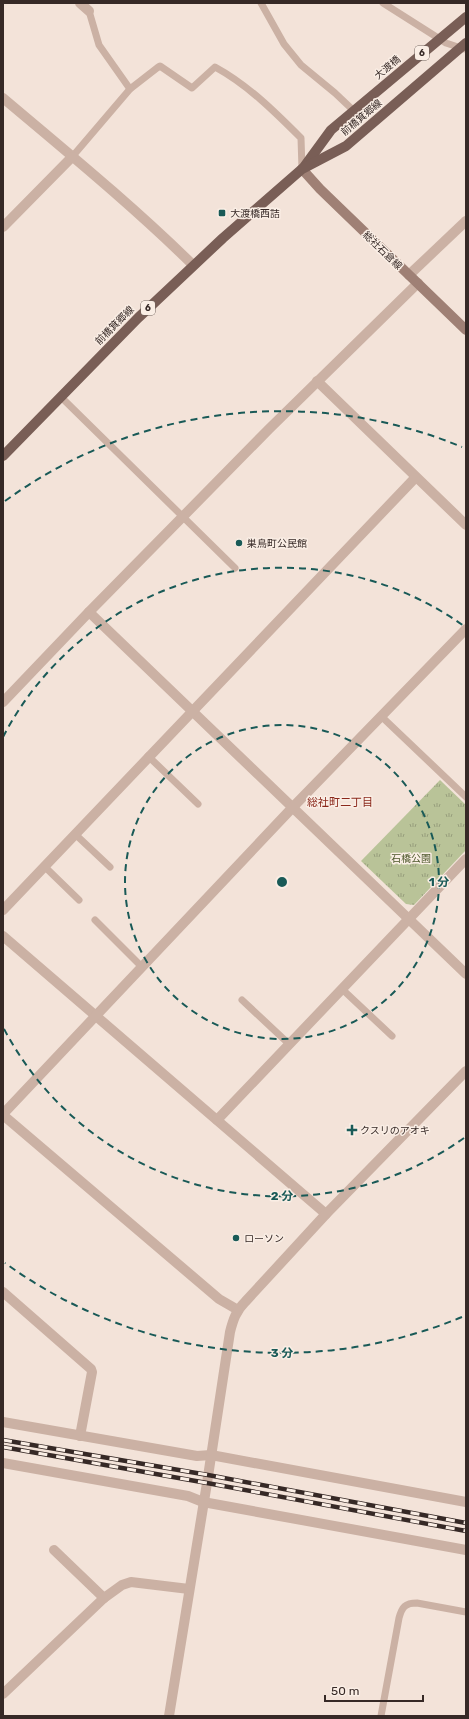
<svg xmlns="http://www.w3.org/2000/svg" width="469" height="1719" font-family="Rubik,'Noto Sans JP',sans-serif">
<defs>
<pattern id="grass-tufts" width="24" height="20" patternUnits="userSpaceOnUse"><rect width="24" height="20" fill="#b9c398"/><path d="M3 7l-1-3M5 7V3M7 7l1-3M15 17l-1-3M17 17v-4M19 17l1-3" fill="none" stroke="#979e7c"/></pattern>
</defs>
<rect width="100%" height="100%" fill="#f3e3d9"/>
<path fill="url(#grass-tufts)" d="M440,780l26,25v45l-52,55 -8,-1 -45,-43z"/>
<g fill="none" stroke-linecap="round" stroke-linejoin="round">
<g stroke="#cbb1a4" stroke-width="7">
<path d="M261,3l23,41 17,21 34,28 19,18"/>
<path d="M383,3l63,40 18,6"/>
<path d="M89,11l10,34 31,44"/>
<path d="M72,157l58,-68 27,-21 3,-2 32,22 23,-21c33,18 60,45 86,71l1,31"/>
<path d="M61,397l174,171"/>
<path d="M382,717l84,80"/>
<path d="M148,756l50,48"/>
<path d="M75,834l35,33"/>
<path d="M44,866l35,34"/>
<path d="M95,920l47,47"/>
<path d="M342,989l50,47"/>
<path d="M242,1000l47,44"/>
<path d="M381,1716l18,-98c3,-11 6,-15 18,-15l49,9"/>
</g>
<g stroke="#cbb1a4" stroke-width="10">
<path d="M80,3l9,8"/>
<path d="M3,98c64,54 130,108 190,167"/>
<path d="M3,227l69,-70"/>
<path d="M409,275l57,-54"/>
<path d="M317,381l149,144"/>
<path d="M89,612l377,362"/>
<path d="M3,702l86,-90 180,-183 149,-146"/>
<path d="M3,910l412,-432"/>
<path d="M3,936l323,278"/>
<path d="M3,1114l290,-307 173,-178"/>
<path d="M217,1120l249,-261"/>
<path d="M3,1292l88,77 1,3 -12,64"/>
<path d="M3,1422l194,34 14,-1"/>
<path d="M3,1463l185,33 15,6"/>
<path d="M54,1550l50,48"/>
<path d="M3,1694l101,-96 18,-13 9,-3 58,7"/>
</g>
<g stroke="#cbb1a4" stroke-width="10">
<path d="M3,1115l216,184 19,11"/>
<path d="M211,1455l255,47"/>
<path d="M203,1502l263,48"/>
<path d="M169,1716l38,-233 23,-151c3,-12 6,-21 15,-30l81,-88 140,-143"/>
</g>
<path stroke="#9f8075" stroke-width="10" d="M302,169l18,20 146,141"/>
<g stroke="#795e56" stroke-width="10">
<path d="M304,167l27,-37 135,-113"/>
<path d="M3,456l135,-138 85,-80 79,-69 44,-23 120,-103"/>
</g>
<g stroke="#362926" stroke-width="4.5">
<g id="rail">
<path d="M3,1440l205,35 258,48"/>
<path d="M3,1447l204,36 259,48"/>
</g>
</g>
<use href="#rail" stroke="#faeee5" stroke-width="3" stroke-dasharray="9" stroke-linecap="butt"/>
</g>
<g fill="none" stroke="#195a57" stroke-width="2" stroke-dasharray="7 5">
<circle cx="282" cy="882" r="157"/>
<path d="M464 1138A314 314 0 0 1 3 1027M3 737A314 314 0 0 1 464 626"/>
<path d="M462 1317A471 471 0 0 1 5 1263M5 501A471 471 0 0 1 462 447"/>
</g>
<g fill="#195a57" stroke="#faeee5" stroke-width="1.5">
<rect x="218" y="209" width="8" height="8" rx="2"/>
<circle cx="239" cy="543" r="4"/>
<path d="M350 1124h4v4h4v4h-4v4h-4v-4h-4v-4h4z"/>
<circle cx="236" cy="1238" r="4"/>
</g>
<g text-anchor="middle" stroke-width="3" stroke-linejoin="round" paint-order="stroke">
<g fill="#faeee5" stroke="#71645f" stroke-width="1">
<rect x="415" y="46" width="14" height="14" rx="3"/>
<rect x="141" y="301" width="14" height="14" rx="3"/>
</g>
<g font-size="9" font-weight="bold" fill="#362926">
<text x="422" y="56">6</text>
<text x="148" y="311">6</text>
</g>
<g font-size="10" fill="#362926" stroke="#faeee5">
<text transform="translate(387 67) rotate(-40)" y="4">大渡橋</text>
<text transform="translate(361 117) rotate(-40)" y="4">前橋箕郷線</text>
<text transform="translate(383 250) rotate(44)" y="4">総社石倉線</text>
<text transform="translate(114 325) rotate(-45)" y="4">前橋箕郷線</text>
</g>
<g font-size="10" fill="#362926" stroke="#faeee5" text-anchor="start">
<text x="230" y="217">大渡橋西詰</text>
<text x="247" y="547">巣鳥町公民館</text>
<text x="360" y="1134">クスリのアオキ</text>
<text x="244" y="1242">ローソン</text>
</g>
<g font-size="10" fill="#4b5629" stroke="#faeee5">
<text x="411" y="862">石橋公園</text>
</g>
<g font-size="11" fill="#8a281b" stroke="#faeee5">
<text x="340" y="806">総社町二丁目</text>
</g>
</g>
<circle cx="282" cy="882" r="6" fill="#195a57" stroke="#faeee5" stroke-width="2"/>
<g font-size="12" text-anchor="middle" font-weight="bold" fill="#195a57" stroke="#faeee5" stroke-width="3" stroke-linejoin="round" paint-order="stroke">
<text x="439" y="886">1 分</text>
<text x="282" y="1200">2 分</text>
<text x="282" y="1357">3 分</text>
</g>
<rect width="469" height="1719" fill="none" stroke="#362926" stroke-width="8"/>
<path d="M325 1695v6h98v-6" fill="none" stroke="#362926" stroke-width="2"/>
<text x="331" y="1695" font-size="12" fill="#362926" stroke="#faeee5" stroke-width="3" paint-order="stroke">50 m</text>
</svg>
